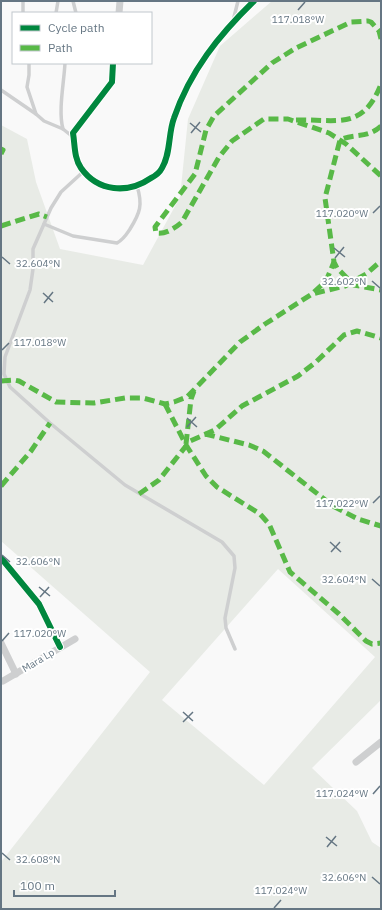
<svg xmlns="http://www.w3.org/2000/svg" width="382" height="910" font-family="'IBM Plex Sans',sans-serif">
<rect width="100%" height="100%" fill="#f9f9f9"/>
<path fill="#e8ebe6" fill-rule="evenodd" d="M272,1h109v699l-69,68 45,43 15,31 9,6v61h-380v-47l149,-190 -149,-131v-416l26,14 9,43 24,67 83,16 37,-68 8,-78 32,-73zM278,569l97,88 -111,128 -102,-85z"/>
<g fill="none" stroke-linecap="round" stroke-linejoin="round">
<g stroke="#cecfd0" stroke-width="3.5">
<path d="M73,1l3,12"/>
<path d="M23,13v-12"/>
<path d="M56,13l2,-12"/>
<path d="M233,21l5,-20"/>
<path d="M29,63v12l-2,12 9,27 8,7 19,8 10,8"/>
<path d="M1,90l35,24"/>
<path d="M63,129c-5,-18 1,-46 2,-66"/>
<path d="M84,171l-23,21 -10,16 -18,41v20l-3,21 -25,67 -1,17 6,13 40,36 75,62 97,57 12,14 1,12 -10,50 1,10 9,21"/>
<path d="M44,224l29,12 44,7c7,-4 9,-8 13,-14 10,-16 13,-24 7,-43"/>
</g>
<g stroke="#cecfd0" stroke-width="7">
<path d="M119,13l1,-12"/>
<path d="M113,63l-1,19 -39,51c2,12 1,25 8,35 17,24 47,26 70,10 4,-2 9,-6 11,-10 9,-15 6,-34 12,-50 16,-47 45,-83 80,-117"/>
<path d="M1,558l38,46 21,43"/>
<path d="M1,643l15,31"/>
<path d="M3,681l72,-42"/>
<path d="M356,762l25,-20"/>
</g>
<g stroke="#58b947" stroke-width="5" stroke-dasharray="10 5" stroke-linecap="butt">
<path d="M381,39l-2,-8 -8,-9 -3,-1 -17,1 -55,26 -24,15 -58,53 -8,14 -11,44 -37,49 -3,4 1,6c9,2 19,-5 26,-11l37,-65 13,-16 32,-22h24l41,14 17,11 35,32"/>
<path d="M296,120c41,-1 67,11 85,-36"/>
<path d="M381,126c-14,13 -26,7 -41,14l-15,58 9,64 3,6 17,17 27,5"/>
<path d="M1,149l2,1 -2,4"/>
<path d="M1,226l38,-12 8,3"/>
<path d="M314,292l12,-11 8,-19"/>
<path d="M1,381l13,-1 5,1 37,21 38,1 31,-5h18l22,6 9,-2 13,-5 53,-55 25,-18 47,-30 33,-8 21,-12 15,-13"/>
<path d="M165,404l21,41 20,31 11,11 43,27 9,10 21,48 49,42 27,27 6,3 9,-1"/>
<path d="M205,434l44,11 14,6 70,55 25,13 23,7"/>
<path d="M186,444l5,-45 3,-8"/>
<path d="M1,486l30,-35 19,-28"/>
<path d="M139,494l20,-14 31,-39 25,-11 27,-24 56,-30 18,-14 28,-27 13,-4 24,7"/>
</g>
<g stroke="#fff" stroke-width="8">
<g id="cycleway">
<path d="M113,63l-1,19 -39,51c2,12 1,25 8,35 17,24 47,26 70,10 4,-2 9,-6 11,-10 9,-15 6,-34 12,-50 16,-47 45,-83 80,-117"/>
<path d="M1,558l38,46 21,43"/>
</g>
</g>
<use href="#cycleway" stroke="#00873e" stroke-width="6"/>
</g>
<path fill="none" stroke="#657683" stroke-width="1.5" d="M298,10l7,-8M190,123l11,9M191,133l9,-11M373,213l7,-7M334,248l11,9M2,257l8,7M335,258l9,-11M372,281l8,7M43,293l10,9M44,303l9,-11M2,350l7,-7M187,418l10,9M187,427l9,-10M373,503l7,-7M330,542l11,10M331,552l9,-10M2,555l8,7M372,579l8,7M39,587l11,9M40,597l9,-10M2,641l7,-8M183,712l10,9M183,722l10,-10M373,794l7,-8M326,837l11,9M327,847l9,-11M2,853l8,7M372,877l8,7M274,908l7,-8"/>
<g text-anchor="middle" stroke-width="4" stroke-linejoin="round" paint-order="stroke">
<g font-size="10" fill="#657683" stroke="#fff">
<text transform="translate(38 660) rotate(-31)" y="4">Mara Lp</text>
</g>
</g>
<g font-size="10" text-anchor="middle" fill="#657683" stroke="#fff" stroke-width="4" stroke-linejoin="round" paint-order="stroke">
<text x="298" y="23">117.018°W</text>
<text x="342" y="217">117.020°W</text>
<text x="38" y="267">32.604°N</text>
<text x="344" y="285">32.602°N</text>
<text x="40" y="346">117.018°W</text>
<text x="342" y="507">117.022°W</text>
<text x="38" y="565">32.606°N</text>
<text x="344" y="583">32.604°N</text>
<text x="40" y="637">117.020°W</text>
<text x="342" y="797">117.024°W</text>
<text x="38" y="863">32.608°N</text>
<text x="344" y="881">32.606°N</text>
<text x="281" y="894">117.024°W</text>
</g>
<rect width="382" height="910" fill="none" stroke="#657683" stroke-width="4"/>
<rect x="12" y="12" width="140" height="52" fill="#ffffff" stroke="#c1c8cd"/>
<rect x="20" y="25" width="20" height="6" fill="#00873e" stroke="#c1c8cd"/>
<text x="48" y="32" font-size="12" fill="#657683">Cycle path</text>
<rect x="20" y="45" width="20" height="6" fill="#58b947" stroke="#c1c8cd"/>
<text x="48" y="52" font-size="12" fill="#657683">Path</text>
<path d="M14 890v6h101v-6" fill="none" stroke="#657683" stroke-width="2"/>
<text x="20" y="890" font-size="12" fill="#657683" stroke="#ffffff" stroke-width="3" paint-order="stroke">100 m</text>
</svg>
